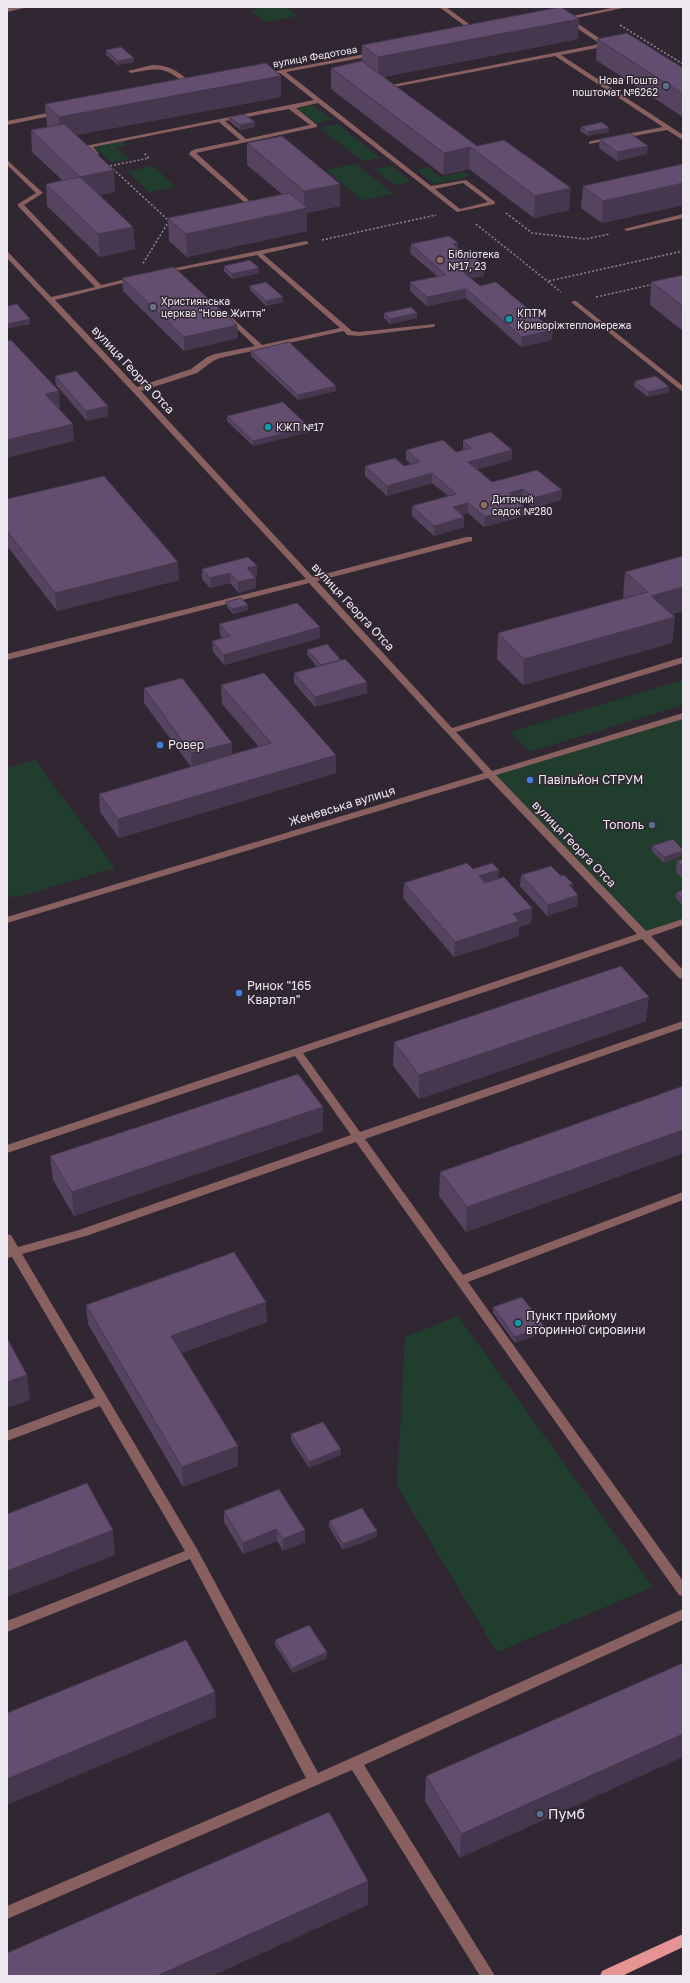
<svg xmlns="http://www.w3.org/2000/svg" width="690" height="1983" font-family="'Golos Text',sans-serif">
<rect width="100%" height="100%" fill="#312733"/>
<g fill="#203d2e">
<path d="M270,7h17l10,9 -32,6 -15,-12z"/>
<path d="M313,105l19,15 -16,3 -19,-15z"/>
<path d="M337,124l44,34 -18,3 -43,-33z"/>
<path d="M121,141l5,4 -9,3 13,11 -18,3 -18,-15z"/>
<path d="M356,164l37,30 -31,6 -36,-30z"/>
<path d="M153,166l22,21 -26,5 -22,-21z"/>
<path d="M391,166l20,16 -16,3 -21,-16z"/>
<path d="M428,167l12,10 24,-5 6,4 -35,8 -18,-14z"/>
<path d="M683,680v25l-154,47 -19,-20z"/>
<path d="M683,716v206l-39,12 -154,-160z"/>
<path d="M35,760l80,108 -100,30 -8,-4v-126z"/>
<path d="M458,1316l195,271 -156,65 -100,-166 8,-149z"/>
</g>
<g fill="none" stroke-linecap="round" stroke-linejoin="round">
<g stroke="#8f8791" stroke-width="1.5" stroke-dasharray="2 2" stroke-linecap="butt">
<path d="M620,25l63,39"/>
<path d="M110,166l39,-8 -5,-5"/>
<path d="M113,169l56,52 -27,44"/>
<path d="M506,213l26,20 54,6 24,-5"/>
<path d="M476,224l85,68"/>
<path d="M322,240l114,-25"/>
<path d="M549,281l134,-30"/>
<path d="M596,297l58,-13"/>
</g>
<g fill="#896060" fill-rule="evenodd">
<path d="M15,7h13l-21,5v-4z"/>
<path d="M439,7h7l35,26 -5,1z"/>
<path d="M616,7h12l-57,12 34,23v2l-8,4 -36,7 122,80v5l-16,-10 -78,14v-2l2,-1 72,-14 -108,-71 -166,32 -3,-2 209,-41 4,-2 -34,-23 -4,1 -3,-2z"/>
<path d="M375,52l3,2 -1,1 -91,17 145,114 35,-6 29,22v2l-38,8 -139,-109 -22,5 21,17v2l-121,26 57,51 -11,4 -3,-2 6,-3 -56,-49 2,-3 5,-2 44,-9 -21,-18 -126,25 6,7 -3,2 -11,-10 229,-46 -34,-27 -16,3 -3,-2zM289,109l21,16 -64,14 -21,-18zM463,183l25,19 -28,7 -25,-20z"/>
<path d="M152,65c18,-1 31,9 43,22l-5,1c-25,-21 -27,-21 -59,-15l-3,-2z"/>
<path d="M58,111l2,1v2l-53,11v-4z"/>
<path d="M7,160l36,33 -19,12 77,80 34,-8 3,2 -83,21 82,87 54,-18 16,-12 8,-3 40,-8 -30,-29v-2h4l33,30 78,-17 -83,-73 -93,18v-2l2,-1 140,-29 2,1v2l-45,10 89,77 7,1 76,-8v2l-2,1 -74,9 -12,-1 -3,-4 -124,27 -7,3 -16,12 -56,18 172,186 153,-40h6v4l-155,40 135,147 231,-71v6l-227,69 36,39 191,-58v6l-187,56 150,156 37,-12v6l-32,11 32,34v9l-4,-1 -37,-39 -339,114 57,79 323,-111v7l-318,111 98,136 220,-83v8l-215,82 215,299v15l-4,-1 -323,-453 -270,94 -64,18 175,295 121,224 365,-164v11l-319,145 131,211h-15l-128,-206 -345,149v-13l299,-128 -116,-219 -183,73v-11l178,-70 -85,-145 -93,35v-10l88,-33 -83,-141 -5,1 1,-8 -1,-16 4,1 7,12 61,-17 272,-95 -56,-79 -288,97v-8l630,-211 -149,-156 -481,145v-6l477,-144 -175,-190 -302,77v-6l299,-75 -173,-187 -126,-134v-6l2,1 42,44 44,-10 -77,-81v-2l18,-11 -29,-28z"/>
<path d="M683,214v4l-56,13 -3,-2z"/>
<path d="M572,301h4l107,85v6l-111,-89z"/>
</g>
<path fill="#e69393" fill-rule="evenodd" d="M683,1934v13l-61,29h-22l2,-5z"/>
</g>
<g fill="#554360">
<path d="M578,39l-195,38 94,69 92,64 -35,8 -65,-49 -26,6 -112,-86v-21l31,-6v-17z"/>
<path d="M597,39l86,29v49l-87,-57z"/>
<path d="M106,50l28,8v4l-16,3 -12,-10z"/>
<path d="M281,97l-205,38 39,57 -15,3 33,32 2,22 -35,8 -53,-51 -1,-22 16,-4 -30,-28 -1,-22 17,-3 -1,-2 -2,-21z"/>
<path d="M229,117l26,10 -15,3 -11,-9z"/>
<path d="M581,127l28,1v4l-21,4 -8,-5z"/>
<path d="M600,139l47,15 -30,7 -18,-13z"/>
<path d="M247,143l93,41v22l-33,7v18l-120,26 -18,-16 -1,-23 114,-24 -35,-29z"/>
<path d="M683,164v41l-81,18 -21,-15 2,-22z"/>
<path d="M411,244l47,4 26,28 -13,2 9,8 72,54 -31,7 -55,-49 -39,8 -17,-15v-9l27,-6 -27,-23z"/>
<path d="M224,266l35,7 -27,6 -8,-8z"/>
<path d="M683,275v56l-33,-26 1,-23z"/>
<path d="M122,278l115,47 1,13 -54,13 -61,-60z"/>
<path d="M249,286l35,16 -18,4 -16,-16z"/>
<path d="M7,306l23,13v5l-21,4 -2,-2z"/>
<path d="M384,313h33v5l-27,6 -6,-6z"/>
<path d="M251,351l85,40 -38,9 -47,-44z"/>
<path d="M55,376l53,30v10l-21,5 -31,-36z"/>
<path d="M635,381l34,11 -21,5 -14,-11z"/>
<path d="M227,416l82,11v5l-56,14 -26,-25z"/>
<path d="M463,440l49,20 -35,9 15,13 70,8 -1,10 -28,8 -10,-9 -5,1 6,6v10l-40,11 -16,-14 -6,2 2,12 -30,9 -22,-20v-10l36,-10 -16,-13 -45,13 -22,-20v-10h39l7,-2 -5,-4v-10l50,2 7,-2z"/>
<path d="M7,499l172,81 -122,31 -50,-65z"/>
<path d="M683,556v55l-11,3 3,3 -3,26 -149,42 -26,-26 1,-26 127,-35 -2,-1 2,-25z"/>
<path d="M257,566v10l-2,1 1,11 -17,5 -9,-10 -20,5 -8,-9v-10z"/>
<path d="M226,602l22,8 -15,4 -6,-7z"/>
<path d="M219,624l101,14 -96,27 -11,-13 -1,-11 11,-3 -3,-3z"/>
<path d="M307,650l34,10 26,22v11l-52,14 -21,-24v-10l23,-6 -10,-12z"/>
<path d="M221,685l115,70v18l-217,65 -19,-26 -1,-18 92,-27 -47,-64v-15l88,55v12l27,-8 -37,-43z"/>
<path d="M673,839l-9,24 -12,-12v-5z"/>
<path d="M683,859v20l-7,-7 1,-11z"/>
<path d="M473,869l25,10 34,29 -1,15 -12,4v9l-65,21 -51,-59 1,-15z"/>
<path d="M521,875l51,13 6,7 -1,11 -30,10 -27,-30z"/>
<path d="M683,890v16l-7,-8v-5z"/>
<path d="M646,1021l-227,78 -26,-33 1,-24z"/>
<path d="M683,1086v67l-217,79 -27,-36 1,-24z"/>
<path d="M323,1131l-249,85 -21,-36 -3,-24z"/>
<path d="M86,1305l181,17 -86,31 57,113 -55,21 -95,-163z"/>
<path d="M493,1307l51,25 -29,11 -22,-30z"/>
<path d="M291,1434l50,21 -32,13 -18,-28z"/>
<path d="M279,1489l26,53 -22,9 -6,-10 -34,13 -19,-32v-11z"/>
<path d="M329,1521l48,10v6l-34,13 -14,-23z"/>
<path d="M275,1640l52,18 -34,15 -18,-28z"/>
<path d="M683,1663l-223,195 -35,-57 1,-25z"/>
</g>
<g fill="#45374e">
<path d="M579,19l-1,20 -200,39v-21z"/>
<path d="M134,58v4l-16,3v-4z"/>
<path d="M281,76v21l-221,41 -1,-21z"/>
<path d="M255,122v5l-15,3v-5z"/>
<path d="M609,128v4l-21,4v-4z"/>
<path d="M648,146l-1,8 -30,7v-9z"/>
<path d="M470,147l-1,22 -26,6 1,-22z"/>
<path d="M114,170l1,22 -33,7 -2,-22z"/>
<path d="M683,183v22l-81,18 1,-22z"/>
<path d="M340,184v22l-33,7v18l-120,26 -1,-23 118,-25v-18z"/>
<path d="M571,188l-2,22 -35,8 1,-22z"/>
<path d="M133,227l2,22 -35,8 -2,-23z"/>
<path d="M458,243v10l-5,-9z"/>
<path d="M485,266l-1,10 -22,4v-9z"/>
<path d="M259,268v5l-27,6v-5z"/>
<path d="M466,289v9l-39,8v-9z"/>
<path d="M283,297l1,5 -18,4v-5z"/>
<path d="M417,313v5l-27,6v-5z"/>
<path d="M30,319v5l-21,4 -1,-4z"/>
<path d="M237,325l1,13 -54,13v-14z"/>
<path d="M553,330l-1,10 -31,7 1,-10z"/>
<path d="M336,386v5l-38,9v-5z"/>
<path d="M669,387v5l-21,5v-5z"/>
<path d="M59,391l1,17 -14,3 -1,-17z"/>
<path d="M108,406v10l-21,5 -1,-10z"/>
<path d="M73,424l1,17 -67,17v-18z"/>
<path d="M309,427v5l-56,14v-5z"/>
<path d="M512,450v10l-44,12v-10z"/>
<path d="M432,473v10l-45,13v-10z"/>
<path d="M523,489v10l-14,4v-10z"/>
<path d="M562,490l-1,10 -28,8 1,-10z"/>
<path d="M468,503v10l-15,4v-10z"/>
<path d="M524,506v10l-40,11 1,-10z"/>
<path d="M464,517v10l-30,9v-10z"/>
<path d="M178,562l1,18 -122,31 -2,-18z"/>
<path d="M257,566v10l-9,3 -1,-11z"/>
<path d="M230,573v10l-20,5v-10z"/>
<path d="M256,578v10l-17,5 -1,-11z"/>
<path d="M683,587v24l-34,10 2,-25z"/>
<path d="M248,605v5l-15,4 -1,-5z"/>
<path d="M675,617l-3,26 -149,42 1,-26z"/>
<path d="M320,627v11l-96,27v-10z"/>
<path d="M367,682v11l-52,14v-10z"/>
<path d="M232,743v15l-40,10 -1,-15z"/>
<path d="M336,755v18l-217,65 -1,-19z"/>
<path d="M683,851v5l-19,7v-6z"/>
<path d="M499,870l-1,15 -20,6 1,-15z"/>
<path d="M573,884l-1,11 -3,-10z"/>
<path d="M578,895l-1,11 -30,10 1,-11z"/>
<path d="M532,908l-1,15 -12,4v9l-65,21 1,-15 58,-28z"/>
<path d="M649,997l-3,24 -227,78v-24z"/>
<path d="M323,1107v24l-249,85 -2,-24z"/>
<path d="M683,1130v23l-217,79 1,-25z"/>
<path d="M266,1302l1,20 -95,34 -1,-20z"/>
<path d="M544,1326v6l-29,11v-6z"/>
<path d="M27,1375l3,25 -23,8v-26z"/>
<path d="M238,1446v20l-55,21 -1,-20z"/>
<path d="M341,1449v6l-32,13v-6z"/>
<path d="M276,1529l1,12 -34,13v-11z"/>
<path d="M113,1530l2,25 -108,42v-26z"/>
<path d="M305,1530v12l-22,9v-12z"/>
<path d="M377,1531v6l-34,13v-6z"/>
<path d="M327,1652v6l-34,15 -1,-5z"/>
<path d="M215,1692l1,25 -209,88v-26z"/>
<path d="M683,1734v23l-223,101 1,-24z"/>
<path d="M368,1881v24l-156,71h-55z"/>
</g>
<g fill="#634e70" stroke="#45374e">
<path d="M561,7l18,12 -201,38 -16,-12z"/>
<path d="M627,33l56,35v26l-86,-55z"/>
<path d="M121,47l13,11 -16,3 -12,-11z"/>
<path d="M362,61l115,85 27,-6 67,48 -36,8 -65,-49 -26,6 -113,-85z"/>
<path d="M266,63l15,13 -222,41 -14,-13z"/>
<path d="M244,114l11,8 -15,3 -11,-8z"/>
<path d="M602,122l7,6 -21,4 -7,-5z"/>
<path d="M64,124l50,46 -34,7 -49,-47z"/>
<path d="M630,133l18,13 -31,6 -17,-13z"/>
<path d="M282,136l58,48 -36,7 -57,-48z"/>
<path d="M683,164v19l-80,18 -20,-15z"/>
<path d="M80,177l53,50 -35,7 -52,-50z"/>
<path d="M289,193l18,15 -121,26 -18,-16z"/>
<path d="M449,236l9,7 -5,1 17,15 5,-1 10,8 -23,5 18,15 16,-4 57,48 -31,7 -56,-48 -39,8 -17,-15 36,-7 -35,-31z"/>
<path d="M250,260l9,8 -27,6 -8,-8z"/>
<path d="M174,267l63,58 -53,12 -62,-59z"/>
<path d="M683,275v31l-32,-24z"/>
<path d="M266,282l17,15 -17,4 -17,-15z"/>
<path d="M17,304l13,15 -22,5 -1,-2v-16z"/>
<path d="M411,307l6,6 -27,6 -6,-6z"/>
<path d="M11,340l48,51 -14,3 28,30 -66,16v-99z"/>
<path d="M289,342l47,44 -38,9 -47,-44z"/>
<path d="M76,371l32,35 -22,5 -31,-35z"/>
<path d="M656,376l13,11 -21,5 -13,-11z"/>
<path d="M283,402l26,25 -56,14 -26,-25z"/>
<path d="M491,432l21,18 -44,12 24,20 45,-12 25,20 -28,8 -11,-9 -14,4 15,13 -39,11 -17,-14 -15,4 11,10 -30,9 -22,-20 44,-12 -24,-21 -45,13 -22,-20 30,-8 9,8 16,-4 -14,-12 37,-10 13,12 15,-4 -8,-8z"/>
<path d="M104,476l74,86 -123,31 -48,-62v-32z"/>
<path d="M683,556v31l-32,9 24,21 -151,42 -26,-26 150,-41 -23,-20z"/>
<path d="M248,557l9,9 -10,2 9,10 -18,4 -8,-9 -20,5 -8,-9z"/>
<path d="M241,598l7,7 -16,4 -6,-7z"/>
<path d="M297,603l23,24 -96,28 -12,-14 18,-5 -11,-12z"/>
<path d="M327,644l14,16 -20,5 -14,-15z"/>
<path d="M345,659l22,23 -52,15 -21,-24z"/>
<path d="M264,673l72,82 -218,64 -19,-25 172,-51 -50,-58z"/>
<path d="M182,678l50,65 -41,10 -47,-65z"/>
<path d="M673,839l10,11v1l-19,6 -12,-11z"/>
<path d="M683,859v8l-6,-6z"/>
<path d="M467,863l6,6 19,-6 7,7 -20,6 6,7 19,-6 28,31 -19,6 6,7 -64,21 -51,-59z"/>
<path d="M551,866l10,10 3,-1 9,9 -4,1 9,10 -30,10 -27,-30z"/>
<path d="M683,890v9l-7,-6z"/>
<path d="M621,966l28,31 -230,78 -25,-33z"/>
<path d="M298,1074l25,33 -251,85 -22,-36z"/>
<path d="M683,1086v44l-216,77 -27,-35z"/>
<path d="M234,1252l32,50 -95,34 67,110 -56,21 -96,-162z"/>
<path d="M522,1297l22,29 -29,11 -22,-30z"/>
<path d="M7,1338l20,37 -20,7z"/>
<path d="M323,1422l18,27 -32,13 -18,-28z"/>
<path d="M87,1483l26,47 -106,41v-57z"/>
<path d="M279,1489l26,41 -22,9 -7,-10 -33,14 -19,-32z"/>
<path d="M362,1508l15,23 -34,13 -14,-23z"/>
<path d="M309,1625l18,27 -35,16 -17,-28z"/>
<path d="M186,1640l29,52 -208,87v-66z"/>
<path d="M683,1663v71l-222,100 -35,-58z"/>
<path d="M329,1812l39,69 -211,95h-150v-23z"/>
</g>
<g fill="#5c6f8a" stroke="#312733" stroke-width="1.5">
<circle cx="666" cy="86" r="4"/>
<circle cx="652" cy="825" r="4"/>
<circle cx="540" cy="1814" r="4"/>
</g>
<g fill="#8d6e63" stroke="#312733" stroke-width="1.5">
<circle cx="440" cy="260" r="4"/>
<circle cx="484" cy="505" r="4"/>
</g>
<circle fill="#6b7280" stroke="#312733" stroke-width="1.5" cx="153" cy="307" r="4"/>
<g fill="#0f9aa8" stroke="#312733" stroke-width="1.5">
<circle cx="509" cy="319" r="4"/>
<circle cx="268" cy="427" r="4"/>
<circle cx="518" cy="1323" r="4"/>
</g>
<g fill="#3f7fe0" stroke="#312733" stroke-width="1.5">
<circle cx="160" cy="745" r="4"/>
<circle cx="530" cy="780" r="4"/>
<circle cx="239" cy="993" r="4"/>
</g>
<g text-anchor="middle" stroke-width="3" stroke-linejoin="round" paint-order="stroke">
<g font-size="10" fill="#eee8f0" stroke="#312733">
<text transform="translate(315 56) rotate(-10)" y="4">вулиця Федотова</text>
</g>
<g font-size="10" fill="#eee8f0" stroke="#312733" text-anchor="start">
<text x="658" y="84" text-anchor="end">Нова Пошта<tspan x="658" dy="12">поштомат №6262</tspan></text>
<text x="448" y="258">Бібліотека<tspan x="448" dy="12">№17, 23</tspan></text>
<text x="161" y="305">Християнська<tspan x="161" dy="12">церква "Нове Життя"</tspan></text>
<text x="517" y="317">КПТМ<tspan x="517" dy="12">Криворіжтепломережа</tspan></text>
<text x="276" y="431">КЖП №17</text>
<text x="492" y="503">Дитячий<tspan x="492" dy="12">садок №280</tspan></text>
</g>
<g font-size="12" fill="#eee8f0" stroke="#312733">
<text transform="translate(133 370) rotate(47)" y="4">вулиця Георга Отса</text>
<text transform="translate(353 607) rotate(47)" y="4">вулиця Георга Отса</text>
<text transform="translate(342 806) rotate(-17)" y="4">Женевська вулиця</text>
<text transform="translate(574 844) rotate(46)" y="4">вулиця Георга Отса</text>
</g>
<g font-size="12" fill="#eee8f0" stroke="#312733" text-anchor="start">
<text x="168" y="749">Ровер</text>
<text x="538" y="784">Павільйон СТРУМ</text>
<text x="644" y="829" text-anchor="end">Тополь</text>
<text x="247" y="990">Ринок "165<tspan x="247" dy="14">Квартал"</tspan></text>
<text x="526" y="1320">Пункт прийому<tspan x="526" dy="14">вторинної сировини</tspan></text>
</g>
<g font-size="14" fill="#eee8f0" stroke="#312733" text-anchor="start">
<text x="548" y="1819">Пумб</text>
</g>
</g>
<rect width="690" height="1983" fill="none" stroke="#eee8f0" stroke-width="16"/>
</svg>
